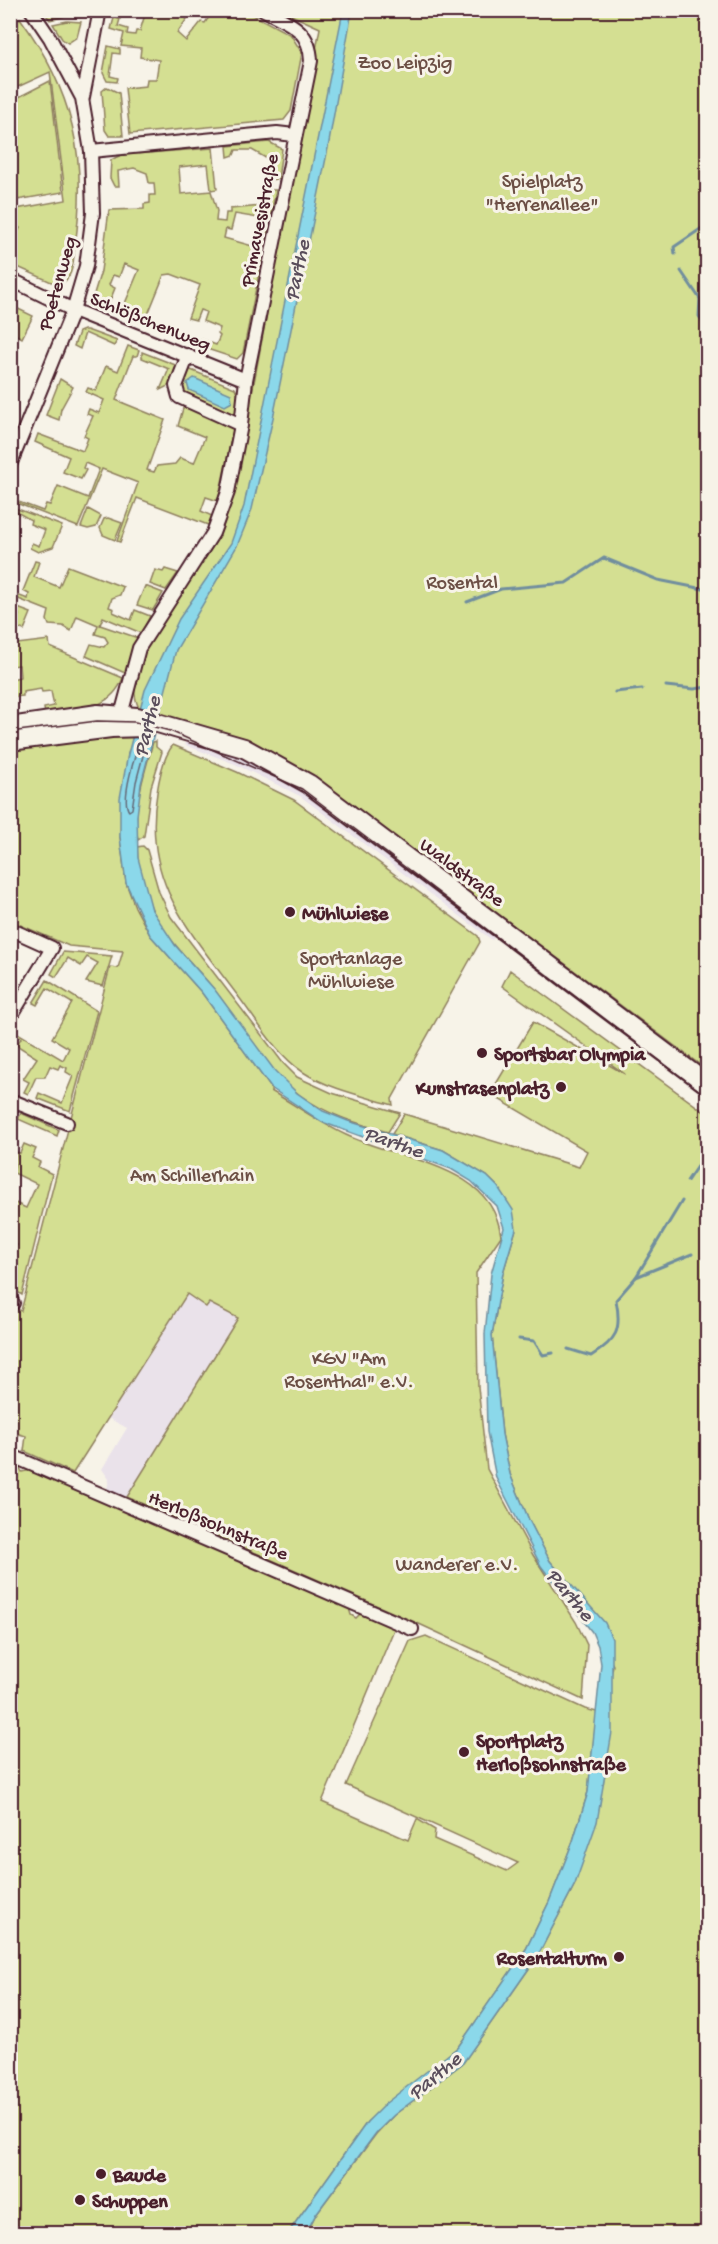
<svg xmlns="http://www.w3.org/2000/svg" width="718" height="2244" font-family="'Gochi Hand',sans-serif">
<rect width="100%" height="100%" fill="#f7f3e8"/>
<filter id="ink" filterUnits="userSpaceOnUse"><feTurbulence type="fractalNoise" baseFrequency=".0167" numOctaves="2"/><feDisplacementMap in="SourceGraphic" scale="12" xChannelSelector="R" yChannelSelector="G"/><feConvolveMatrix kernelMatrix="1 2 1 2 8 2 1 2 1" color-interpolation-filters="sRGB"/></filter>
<g filter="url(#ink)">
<g fill="#eae2ea">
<path d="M189,737l31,11 68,31 210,153 -6,8 -192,-144 -65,-32 -50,-19z"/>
<path d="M187,1294l19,12 3,-3 29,15 -111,179 -20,-7 2,-11 -7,-10 25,-41 -19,-10z"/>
</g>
<g fill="#d4df92" stroke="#8f7f5e" stroke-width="1.5">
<path d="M43,11h40l-2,6 -15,-1 -16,4z"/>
<path d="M146,11h35l8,5 -12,17 9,8 15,-19 4,1 8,-12h33l45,24 11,18 -11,58 -7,9 -154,14 -5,-46 21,-2 1,-7h9l3,-19 -19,-3 1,-9 -20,-2 3,-13 -13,-4 3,-11 6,1 -2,7 10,3 -1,5 8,1 1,-4h4z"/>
<path d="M282,11h425v1059l-393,-294 -67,-36 -108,-32c-25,-50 62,-133 81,-174 6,-14 9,-29 14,-44l86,-462z"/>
<path d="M20,18c53,73 68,139 55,228 -2,15 -1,34 -17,39l-47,-21v-19l9,-17 -9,-4v-14l55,-10 -16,-128 -39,18v-65z"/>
<path d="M67,21l14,1 -4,15 -9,6 -6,-4 -9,-15z"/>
<path d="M108,46l12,3v5l-7,-1 -3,23 8,2 -1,4 -10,-1 -4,-8z"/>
<path d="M50,81l13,111 -52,9v-100z"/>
<path d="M107,87l12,6 4,43h-14l-4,-6 -3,-39z"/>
<path d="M269,142l13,7 -4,30 -11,1 4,-19 -19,-11h-16l-2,5 -6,2 -1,-11z"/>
<path d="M213,148l4,41 -6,1 -3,-26 -29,3 2,27 30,-3 6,20 -1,10 9,1 1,-9h4v-4l32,-3 7,-16h7l-6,30 -35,-6 -4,16 -5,-1 -2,9 32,9 4,-20 8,1 -25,125 -6,6 -39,-13 3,-7 15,6 4,-9 -2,-2 2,-6 -17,-7 3,-9 -6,-2 -4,10 -8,-2 12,-33 -29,-11 -7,1 -20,49 -23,-11 18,-43 -15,-6 -5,13 -6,-2 -4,10 6,3 -6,15 -7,5 -5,-2 -4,-9 8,-26 8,-61 35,-1v-5l6,-1v-8h5l-1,-12h-5l-2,-10 -13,-5 -16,3 1,15h-5l-4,-8 1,-18 10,-5z"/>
<path d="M10,305l23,11 -11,22 -11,-6z"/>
<path d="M84,330h3l30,11 -3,5 -29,-13 -5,16 -6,-3 5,-14z"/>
<path d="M128,346l11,4 -2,6h-4l-17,44 49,20 -18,50 7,2 3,-6 18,-2 5,-6 14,5 11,-26 -27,-11 6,-21 50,21 -16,75 -12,-4 -5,14 11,5 -4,9 -71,-27 -17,44 -3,-1 21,-58 -36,-14 -24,58 -67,-26 2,-6 3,6 27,10 3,-7 4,1 8,-19 30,12 11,-29 -14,-6 -2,5 3,2 -5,9 -18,-7 6,-15 -34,-15 3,-8 45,17 5,-13 -4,-2 9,-20 -6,-2 2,-5 10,4 5,-13 -18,-8 2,-4 8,3 10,-25 12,5z"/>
<path d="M142,352l36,14 -8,19 -10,5 9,-21 -27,-11z"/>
<path d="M186,368l49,20 4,9 -4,21 -50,-22 -5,-8z"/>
<path d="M60,379l13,8 -12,22 -2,11 -13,-5z"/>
<path d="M15,508l47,18 -9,21 -15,5 -8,-4 2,-5 7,3 6,-16 -15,-6 1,-4 -16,-9z"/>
<path d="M88,509l13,7 -5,11 -8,2 -7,-2z"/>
<path d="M108,518l14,5 -7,17 -12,-5 -3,-7 4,-9z"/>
<path d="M35,561l4,1 -5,15 25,10 9,-21 55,21 -3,8 -8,3 -3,9 5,2 -1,3 18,8 4,-10 15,6 -9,17 -38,-16 -3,8 38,13 -13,35 -39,-17 5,-12 13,3 4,-5 -3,-5 -10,-3 3,-9 -21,-9 -6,15 -8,-5 -14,-1 -2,-5 2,-9 -33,-13 1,-3 11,4 1,-5 -6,-3z"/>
<path d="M165,569l13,4 -12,17 -16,-6 5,-14 8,2z"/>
<path d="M145,586l18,7 -10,17 -16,-5z"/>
<path d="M15,607l16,6 -7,17 -6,-2 -2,5 -6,-3 1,-6h4l4,-9z"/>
<path d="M49,640l1,7 73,31c-13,34 -47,31 -78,36l-1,-6 10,-2 -3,-15 -9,1 -1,-3 -18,3v4l-10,1 -2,-18 9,-2 -1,-12 -8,1 -1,-25 7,3z"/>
<path d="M131,733l3,5 -6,16 -8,83 6,46 9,24 15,28 52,58 69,95v3c24,14 49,32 75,44 53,26 146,28 155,101l-25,37 2,114 9,82 46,86 43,67 11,23 -4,55 -166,-77 -290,-126 111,-179 -29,-15 -3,4 -19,-13 -114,179 -49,-22 2,-15 -7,-2 -5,11 -3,-2v-125l5,-9 5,2 89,-344 8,1 5,-17 -54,-5 -58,-25v-174z"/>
<path d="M156,741v6l6,5 -11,35 -7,49 -6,4c-6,-32 7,-68 15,-98z"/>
<path d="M173,745l64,27 57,28 184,136 2,6 -88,157 1,6c-30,-9 -64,-16 -90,-33 -27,-18 -46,-51 -65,-76 -49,-66 -96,-115 -81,-203 2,-14 7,-37 16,-48z"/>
<path d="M143,846l4,4 12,42 12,25 112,146 14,14 35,16 68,20 -12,19c-32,-9 -61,-17 -88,-37 -35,-25 -58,-69 -84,-103 -21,-27 -49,-51 -64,-83 -9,-18 -14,-42 -15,-62z"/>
<path d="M63,952l49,4 -9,30 -17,-4 12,-19 -11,-6 -6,9 -13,-8 -12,19 -5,-3z"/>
<path d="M510,970l197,144v1119l-401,1 10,-20 60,-80 18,-19 69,-52 74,-106 38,-73 38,-219 -41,-78 -22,-26 -21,-41 -19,-46 -8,-40 -10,-99 11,-62 13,-44 -18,-42 -11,-11 -44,-26 -51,-16 12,-20 175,53 8,-16 -97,-57 43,-72 92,52 -123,-88z"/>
<path d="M47,980l50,31 -27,100 -33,-13 2,-5 23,10 11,-27 -7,-4 1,-4 -7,-3 -2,4 -8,-3 -5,11h-9l-8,17 -4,-2 5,-10 -6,-3 14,-21 -22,-14 -4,6v-9l7,2 3,-5 -7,-3 2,-3 47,28 6,-12 -17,-10 20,-35 -25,-15 -10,17 -4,-2z"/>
<path d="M21,1113l38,17 -2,6 -39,-17z"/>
<path d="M24,1144l12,5 -4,9 8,4 -2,5 14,7 -30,121 -11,-7v-32l6,-11 -6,-5v-39l15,7 11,-24 -23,-11 2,-21 4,1z"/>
<path d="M18,1464l4,8 9,-2 318,138 2,7 5,3 5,-5 34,14 -73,175 86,38 9,-21 18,11 -1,9 73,32 11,-8 -172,-78 64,-144 16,-5 159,73 12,3 -9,80 -15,49 -24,61 -23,47 -68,98 -91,75 -79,111h-277l-1,-732 3,-3 -2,-9z"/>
</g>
<g fill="#8bd8ea" stroke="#718e9e" stroke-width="1.5">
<path d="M343,11h9l-24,137 -55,270 -21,91 -15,37 -61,104 -35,134 -4,32 1,42 14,52 23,35 40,45 60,81 22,22 26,18 25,10 95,29 44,26 11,11 15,23 3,19 -13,44 -11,62 10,99 8,40 19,46 21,41 55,62 7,16v93l-15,90 -22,62 -38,73 -74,106 -69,52 -18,18 -60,81 -10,19h-18l79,-111 19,-19 72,-56 68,-98 23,-47 24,-61 15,-49 13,-128 -3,-18 -6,-14 -51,-66 -45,-88 -9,-46 -2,-98 6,-60 13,-46 -7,-22 -26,-25 -20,-12 -129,-47 -51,-34 -69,-95 -52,-58 -24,-52 -6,-46v-39l8,-44 17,-64 34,-71 52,-76 13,-37z"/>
<path d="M194,378l37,16 1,8 -7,4 -36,-16 -2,-7z"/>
</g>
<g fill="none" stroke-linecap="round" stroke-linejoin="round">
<path stroke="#646977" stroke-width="1.5" d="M141,738c-5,14 -21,62 -12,73l3,-2 4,-27 12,-45"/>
<g stroke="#718e9e" stroke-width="3">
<path d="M675,254l-1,-7 34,-23"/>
<path d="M681,271l19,28 -1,17 4,7 5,1"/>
<path d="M467,602l34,-13 65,-6 38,-25 54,22 45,9"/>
<path d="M666,686l28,3 14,-2"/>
<path d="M615,692l27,-3"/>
<path d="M687,1181l21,-31"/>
<path d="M636,1277l56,-23"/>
<path d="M519,1339l15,2 9,14 10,-2"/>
<path d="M568,1349l23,7c26,-16 31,-26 25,-56l20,-23 46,-76"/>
</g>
<g stroke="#4a1f2b" stroke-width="16">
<g id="street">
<path d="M83,97l17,-87"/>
<path d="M91,151l186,-18 17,2"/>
<path d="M10,279l63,31 173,70"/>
<path d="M188,355l-12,31 3,11 62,28"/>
<path d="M10,465l63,-155 13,-44 7,-53 -2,-62 -9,-53 -32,-60 -19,-28"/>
<path d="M121,715l18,-67 74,-115 15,-41 13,-67 5,-45 65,-319c-1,-32 -22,-38 -47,-51"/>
<path d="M10,929l42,19 -42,70"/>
<path d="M10,1100l57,23"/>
<path d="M10,1302l3,1"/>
<path d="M10,1455l402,174"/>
</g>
</g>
<g stroke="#4a1f2b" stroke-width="22">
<g id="secondary">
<path d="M10,727l88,-13 39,3 107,31 65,36 399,301"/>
<path d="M10,741l101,-13 35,-1"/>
</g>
</g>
<use href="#street" stroke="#f7f3e8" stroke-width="12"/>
<use href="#secondary" stroke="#f7f3e8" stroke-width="18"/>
<path stroke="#4a1f2b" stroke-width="1.5" d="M10,732l87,-11 38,1 35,9 132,58 406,308"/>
</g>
</g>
<g fill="#4a1f2b" stroke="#f7f3e8" stroke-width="2">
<circle cx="290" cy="912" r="6"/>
<circle cx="482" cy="1053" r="6"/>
<circle cx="561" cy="1087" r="6"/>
<circle cx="464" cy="1752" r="6"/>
<circle cx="619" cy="1957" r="6"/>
<circle cx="101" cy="2174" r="6"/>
<circle cx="80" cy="2200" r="6"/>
</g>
<g text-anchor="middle" stroke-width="6" stroke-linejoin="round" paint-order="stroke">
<g font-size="20" fill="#6c4f45" stroke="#f7f3e8">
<text x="405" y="68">Zoo Leipzig</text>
<text x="542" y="187">Spielplatz<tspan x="542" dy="23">"Herrenallee"</tspan></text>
<text x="462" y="588">Rosental</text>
<text x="351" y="964">Sportanlage<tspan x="351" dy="23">Mühlwiese</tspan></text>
<text x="192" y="1181">Am Schillerhain</text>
<text x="349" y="1364">KGV "Am<tspan x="349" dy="23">Rosenthal" e.V.</tspan></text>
<text x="457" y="1570">Wanderer e.V.</text>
</g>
<g font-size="20" fill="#4a1f2b" stroke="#f7f3e8">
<text transform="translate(258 220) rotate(-79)" y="7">Primavesistraße</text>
<text transform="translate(56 283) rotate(-74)" y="7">Poetenweg</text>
<text transform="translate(151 320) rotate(22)" y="7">Schlößchenweg</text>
<text transform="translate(463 871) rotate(37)" y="7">Waldstraße</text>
<text transform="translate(219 1524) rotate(23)" y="7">Herloßsohnstraße</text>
</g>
<g font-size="20" font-weight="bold" fill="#4a1f2b" stroke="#f7f3e8" text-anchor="start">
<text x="302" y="919">Mühlwiese</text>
<text x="494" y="1060">Sportsbar Olympia</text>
<text x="549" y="1094" text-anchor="end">Kunstrasenplatz</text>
<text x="476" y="1747">Sportplatz<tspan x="476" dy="23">Herloßsohnstraße</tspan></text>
<text x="607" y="1964" text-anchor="end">Rosentalturm</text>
<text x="113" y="2181">Baude</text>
<text x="92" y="2207">Schuppen</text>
</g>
<g font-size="21" font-style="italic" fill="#5a4d5b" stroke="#f7f3e8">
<text transform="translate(296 270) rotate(-78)" y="7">Parthe</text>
<text transform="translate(146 726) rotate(-76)" y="7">Parthe</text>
<text transform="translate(394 1141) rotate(19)" y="7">Parthe</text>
<text transform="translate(571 1594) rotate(50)" y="7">Parthe</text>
<text transform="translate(434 2075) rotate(-40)" y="7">Parthe</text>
</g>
</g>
<rect width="718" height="2244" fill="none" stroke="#f7f3e8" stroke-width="36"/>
<rect x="18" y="18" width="682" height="2208" fill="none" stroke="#4a1f2b" stroke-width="2" filter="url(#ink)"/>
</svg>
